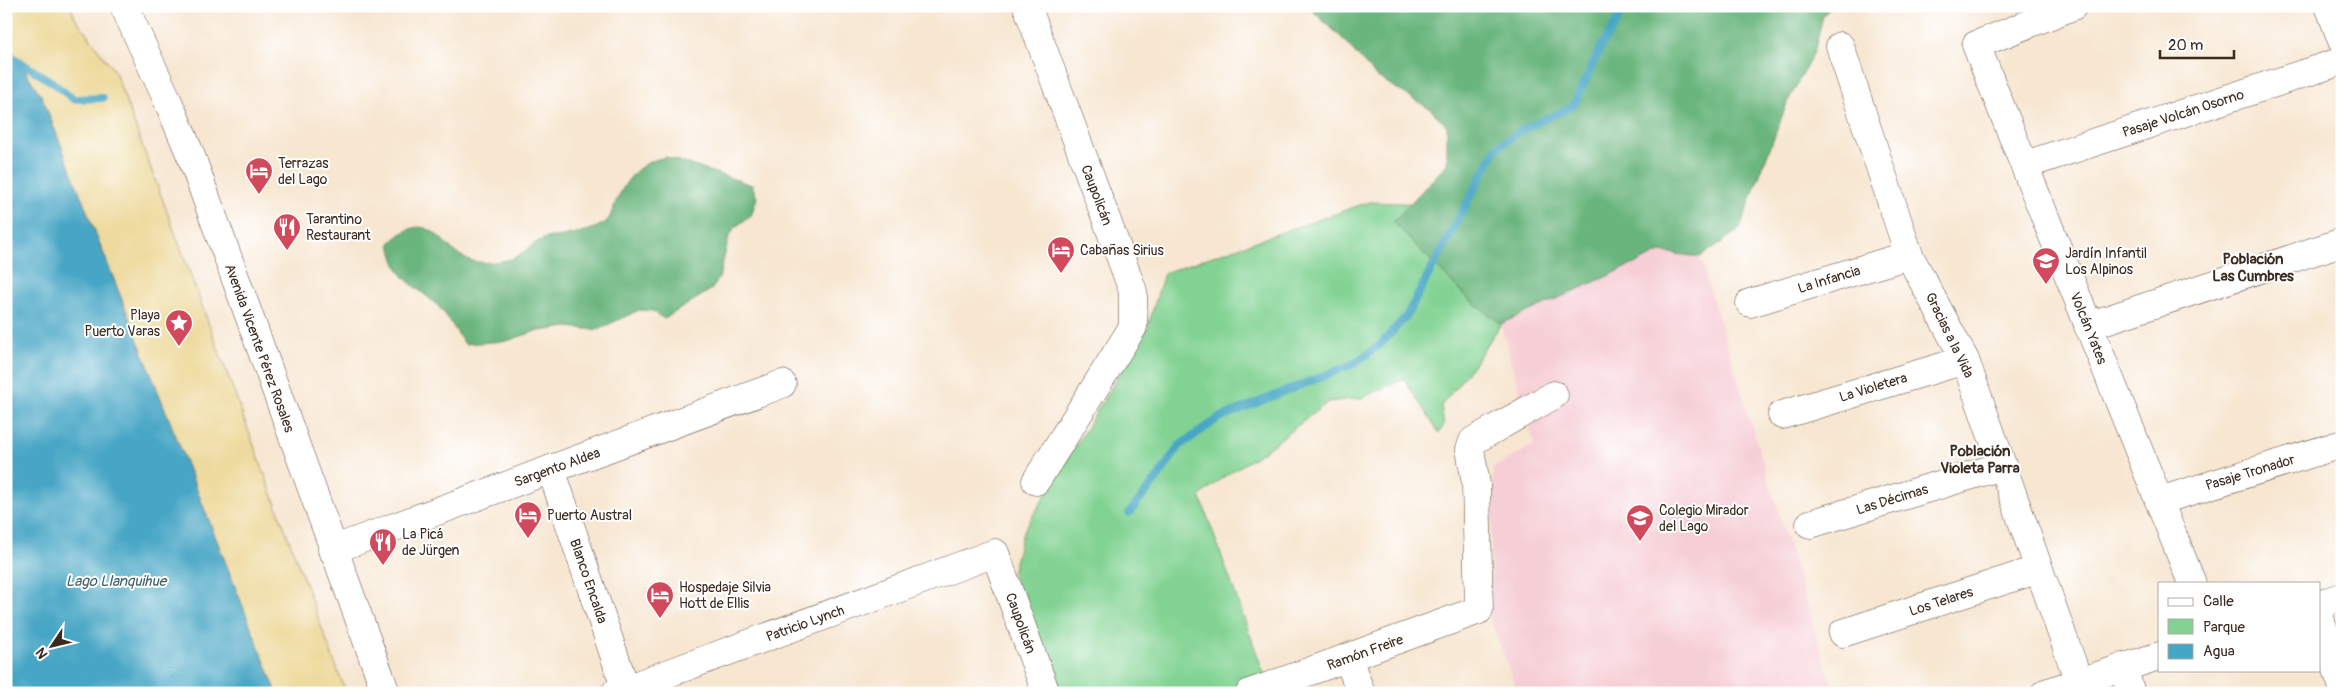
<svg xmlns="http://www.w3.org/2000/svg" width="2348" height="699" font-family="Pangolin,sans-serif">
<rect width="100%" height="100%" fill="#fff"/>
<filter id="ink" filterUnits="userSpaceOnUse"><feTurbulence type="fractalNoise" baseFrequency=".02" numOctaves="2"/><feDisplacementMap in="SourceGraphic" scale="10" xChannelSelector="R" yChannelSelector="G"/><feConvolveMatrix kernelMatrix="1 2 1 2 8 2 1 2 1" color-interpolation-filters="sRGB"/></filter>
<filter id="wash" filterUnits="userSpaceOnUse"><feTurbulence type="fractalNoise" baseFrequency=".0096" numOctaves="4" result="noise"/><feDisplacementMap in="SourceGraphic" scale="20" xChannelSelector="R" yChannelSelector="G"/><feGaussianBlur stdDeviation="1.12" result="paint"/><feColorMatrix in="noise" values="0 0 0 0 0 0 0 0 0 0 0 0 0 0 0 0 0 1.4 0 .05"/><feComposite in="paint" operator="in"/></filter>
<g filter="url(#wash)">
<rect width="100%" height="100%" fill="#f7e6d0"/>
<path fill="#f6cfd6" d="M1661,252l39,5 134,436h-316l-29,-77 4,-148 41,-23 -33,-121z"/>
<path fill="#82d393" stroke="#5e7e58" d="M1369,202l63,2 65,81 4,39 -27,40 -33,42 3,19 -5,8 -35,-54 -42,19 -34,4 -62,48 -44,28 -22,18 71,197h-214l-45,-120 11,-41 124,-203 17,-56z"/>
<g fill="#69b57d" stroke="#52704e">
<path d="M1311,6h520l-8,10 -9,36 -27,51 -48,127 -39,27 -39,-5 -160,72 -36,-28 -72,-74 54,-58v-38l-17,-17 -54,-33 -35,-39 -28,-26z"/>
<path d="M666,157l86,28 5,13 -6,18 -16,11 -6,10 -10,41 -7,11 -48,30 -11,-8 -14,-1 -42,20 -30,-3 -34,5 -26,9 -42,3c-9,-12 -17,-28 -27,-38 -25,-24 -41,-23 -48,-63 43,-41 50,10 83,18 11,3 27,1 38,-2 12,-4 20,-15 32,-20 5,-2 13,-2 19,-3 13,-3 36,-6 46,-16 3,-4 5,-13 8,-18 11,-24 23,-40 50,-45z"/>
</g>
<path fill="#eeda9e" stroke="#94825e" d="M6,6h64l6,13 39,53 231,621h-69l-235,-596 -36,-56z"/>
<path fill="#46a6c5" stroke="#406872" d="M6,41l36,56 235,596h-271z"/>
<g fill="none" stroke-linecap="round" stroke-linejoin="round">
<g stroke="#46a6c5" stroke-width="8">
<path d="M6,53l46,29 21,17 30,-1"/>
<path d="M1129,513l30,-37 20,-30 40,-28 134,-54 27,-19 27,-30 90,-168 25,-17 51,-24 29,-61 24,-39"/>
</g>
</g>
</g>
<g filter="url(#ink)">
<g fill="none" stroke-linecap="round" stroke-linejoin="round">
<g stroke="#574639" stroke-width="29">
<g id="minor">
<path d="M1027,6l106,285v36l-97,154"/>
<path d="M2073,6l-97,39 216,538"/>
<path d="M1840,46l69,209 56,105 114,322"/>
<path d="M2025,165l317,-104"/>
<path d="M1750,303l159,-48"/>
<path d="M2088,326l254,-84"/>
<path d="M1782,415l183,-55"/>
<path d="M551,469l76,224"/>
<path d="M2159,501l183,-57"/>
<path d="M1810,524l192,-58"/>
<path d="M332,550l450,-166"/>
<path d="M2319,604l23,-7"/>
<path d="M2319,615l23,70"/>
<path d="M1843,633l196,-64"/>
<path d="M1348,658l13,35"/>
<path d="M2123,667l8,26"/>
<path d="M615,693l380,-140 51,140"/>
<path d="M1250,693l229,-83 -3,-126 -6,-35 3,-8 81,-46"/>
<path d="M2045,693l114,-37"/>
</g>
</g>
<g stroke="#574639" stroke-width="29">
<g id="major">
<path d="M124,6l43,93 24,57 195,537"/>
<path d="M2329,6l13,35"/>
</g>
</g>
<use href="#minor" stroke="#fff" stroke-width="28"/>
<use href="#major" stroke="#fff" stroke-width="28"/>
</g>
</g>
<defs>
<g id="hotel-pin" transform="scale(1.4375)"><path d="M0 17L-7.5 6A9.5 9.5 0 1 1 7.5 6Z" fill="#d1495b" stroke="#fff"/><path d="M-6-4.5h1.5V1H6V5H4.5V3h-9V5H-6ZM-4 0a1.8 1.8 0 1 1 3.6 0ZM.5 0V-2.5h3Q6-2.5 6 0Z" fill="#fff"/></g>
<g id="restaurant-pin" transform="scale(1.4375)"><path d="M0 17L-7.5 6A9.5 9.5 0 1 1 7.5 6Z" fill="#d1495b" stroke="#fff"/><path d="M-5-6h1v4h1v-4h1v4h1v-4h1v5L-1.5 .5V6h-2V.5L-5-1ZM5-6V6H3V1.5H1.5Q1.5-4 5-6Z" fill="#fff"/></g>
<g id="school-pin" transform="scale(1.4375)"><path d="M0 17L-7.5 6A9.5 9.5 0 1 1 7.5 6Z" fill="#d1495b" stroke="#fff"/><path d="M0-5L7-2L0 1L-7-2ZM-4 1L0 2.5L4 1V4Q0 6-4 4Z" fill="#fff"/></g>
<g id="sight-pin" transform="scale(1.4375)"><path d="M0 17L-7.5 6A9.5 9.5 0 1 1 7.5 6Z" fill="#d1495b" stroke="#fff"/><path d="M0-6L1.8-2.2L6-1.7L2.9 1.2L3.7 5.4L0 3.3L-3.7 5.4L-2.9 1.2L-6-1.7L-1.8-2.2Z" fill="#fff"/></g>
</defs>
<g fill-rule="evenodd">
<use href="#hotel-pin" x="259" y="171"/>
<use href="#restaurant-pin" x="287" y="227"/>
<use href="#hotel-pin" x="1061" y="250"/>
<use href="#school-pin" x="2046" y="261"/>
<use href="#sight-pin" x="179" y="323"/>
<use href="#hotel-pin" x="528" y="515"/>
<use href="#school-pin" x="1640" y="518"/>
<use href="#restaurant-pin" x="383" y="542"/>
<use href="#hotel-pin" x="660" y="595"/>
</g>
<g text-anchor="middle" stroke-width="4" stroke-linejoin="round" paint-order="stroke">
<g font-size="14" fill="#3b2a1e" stroke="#fff">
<text transform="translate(2183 113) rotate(-18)" y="5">Pasaje Volcán Osorno</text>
<text transform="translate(1097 195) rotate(69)" y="5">Caupolicán</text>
<text transform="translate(1829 279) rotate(-17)" y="5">La Infancia</text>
<text transform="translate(2089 328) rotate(68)" y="5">Volcán Yates</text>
<text transform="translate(1950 335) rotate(64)" y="5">Gracias a la Vida</text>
<text transform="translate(260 348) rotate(70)" y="5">Avenida Vicente Pérez Rosales</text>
<text transform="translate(1873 387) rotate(-17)" y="5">La Violetera</text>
<text transform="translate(557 467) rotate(-20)" y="5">Sargento Aldea</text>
<text transform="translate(2250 472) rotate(-17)" y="5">Pasaje Tronador</text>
<text transform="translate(1892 499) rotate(-17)" y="5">Las Décimas</text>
<text transform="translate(589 581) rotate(71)" y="5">Blanco Encalda</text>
<text transform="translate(1941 601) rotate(-18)" y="5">Los Telares</text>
<text transform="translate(805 623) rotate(-20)" y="5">Patricio Lynch</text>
<text transform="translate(1021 623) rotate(70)" y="5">Caupolicán</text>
<text transform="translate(1365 652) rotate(-20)" y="5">Ramón Freire</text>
</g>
<g font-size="14" fill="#3b2a1e" stroke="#fff" text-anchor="start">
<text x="278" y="168">Terrazas<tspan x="278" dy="16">del Lago</tspan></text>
<text x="306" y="224">Tarantino<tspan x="306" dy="16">Restaurant</tspan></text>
<text x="1080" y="255">Cabañas Sirius</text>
<text x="2065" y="258">Jardín Infantil<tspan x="2065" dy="16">Los Alpinos</tspan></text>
<text x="160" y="320" text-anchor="end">Playa<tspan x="160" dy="16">Puerto Varas</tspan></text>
<text x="1659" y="515">Colegio Mirador<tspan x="1659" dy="16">del Lago</tspan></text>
<text x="547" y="520">Puerto Austral</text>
<text x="402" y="539">La Picá<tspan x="402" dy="16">de Jürgen</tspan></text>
<text x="679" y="592">Hospedaje Silvia<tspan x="679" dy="16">Hott de Ellis</tspan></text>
</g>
<g font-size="15" font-weight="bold" fill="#3b2a1e" stroke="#fff">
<text x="2253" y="264">Población<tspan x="2253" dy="17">Las Cumbres</tspan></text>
<text x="1980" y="456">Población<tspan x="1980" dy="17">Violeta Parra</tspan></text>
</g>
<g font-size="15" font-style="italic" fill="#406269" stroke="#fff">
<text x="116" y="586">Lago Llanquihue</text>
</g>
</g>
<rect width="2348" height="699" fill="none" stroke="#fff" stroke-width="25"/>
<rect x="2158" y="582" width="162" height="90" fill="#ffffff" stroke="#b1aaa5"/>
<rect x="2168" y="598" width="25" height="8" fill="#ffffff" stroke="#b1aaa5"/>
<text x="2203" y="606" font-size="15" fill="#3b2a1e">Calle</text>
<rect x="2168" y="619" width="25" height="15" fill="#82d393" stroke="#b1aaa5"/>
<text x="2203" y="632" font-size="15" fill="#3b2a1e">Parque</text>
<rect x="2168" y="644" width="25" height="15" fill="#46a6c5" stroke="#b1aaa5"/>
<text x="2203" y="656" font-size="15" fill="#3b2a1e">Agua</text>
<g transform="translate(52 646) rotate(235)" stroke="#ffffff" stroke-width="4" paint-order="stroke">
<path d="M0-4L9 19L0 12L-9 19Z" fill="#3b2a1e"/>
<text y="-8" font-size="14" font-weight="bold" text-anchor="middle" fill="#3b2a1e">N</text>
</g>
<path d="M2160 50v8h74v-8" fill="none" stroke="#3b2a1e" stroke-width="2.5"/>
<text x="2168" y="50" font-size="15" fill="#3b2a1e" stroke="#ffffff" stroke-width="4" paint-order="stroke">20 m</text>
</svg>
